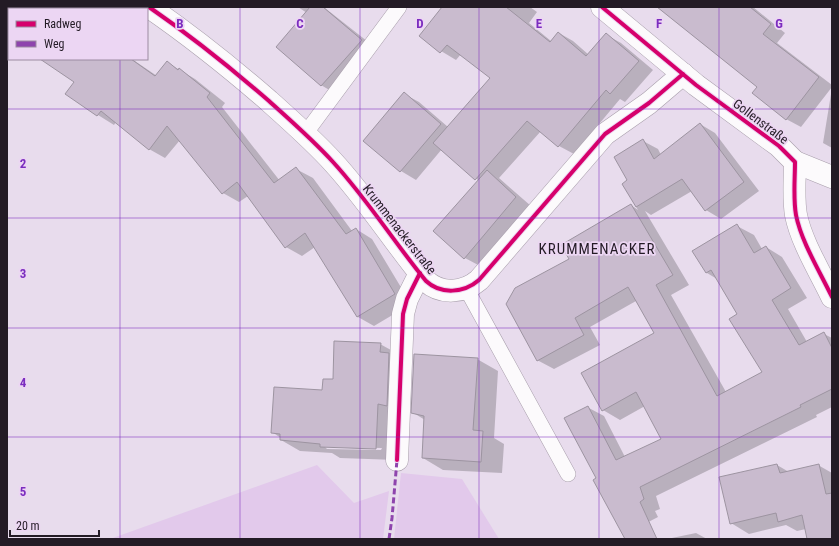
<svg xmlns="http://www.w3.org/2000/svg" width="839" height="546" font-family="'Roboto Condensed',sans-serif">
<rect width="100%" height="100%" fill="#e8dced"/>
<g fill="#e2c9eb">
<path d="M317,465l37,38 35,-12 -6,48h-273z"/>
<path d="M401,473l61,6 37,60h-105z"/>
</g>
<g fill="#0003" fill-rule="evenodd">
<path d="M7,7h68l3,2h-69v27l-1,-1 -1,2z"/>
<path d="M298,7h28l-1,1 52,41 -41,45 -15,-9 -14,-72z"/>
<path d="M443,7h87l7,5 -8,11 22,18 8,-8 14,8 16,14 17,-20 15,8 32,27 -28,32 -5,-3 -46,55 -15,-8 -18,-15 -42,47 32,28 -51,60 -15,-8 14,-77 -37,-32 -26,31 -15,-9 3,-77 15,8 29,25 44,-49 -31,-24 -5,6 -15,-9z"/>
<path d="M658,7h95l32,26 -8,10 55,42v2l-31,40 -15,-8 -28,-32z"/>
<path d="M42,59h90l25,17 11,-13 27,16 30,24 -3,4 58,74 16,-12 17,9 39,53 4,-2 16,10 39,65 -37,22 -16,-9 -43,-70 -13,9 -16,-9 -38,-51 -9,6 -16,-9 -43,-53 -15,18 -16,-9 -33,-27 -2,3 -16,-10 -31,-21 8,-12z"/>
<path d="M832,88v60l-9,-5z"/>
<path d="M700,124l15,9 44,58 -38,28 -15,-9 -14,-19 -41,24 -6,-4 44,74 -18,10 55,97 37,-19 -25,-58 -21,-36 -10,-6 -13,-22 43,-25 17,9 8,14 4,-2 16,10 25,41 -19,11 19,33 17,-8 8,4v69l-16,8 1,2 -161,79 4,13 -5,2 3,6 -25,13 -35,-52 -11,-71 17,9 21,41 38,-18 -18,-33 -25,14 -17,-10 52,-77 -19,-32 -46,26 10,18 -46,24 -17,-9 34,-101 60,-54 7,5 -15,-25 6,-5 14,-39 15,8 3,6z"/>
<path d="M380,344l20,11 -4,105 -56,-2 -8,-5 -32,-2 -19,-11v-2l-9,-6 51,-41 11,-11zM325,447l57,1 -1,2 -54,-1z"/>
<path d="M477,359l21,12 -4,67 10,6 -2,29 -59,-3 -20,-12 2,-38 -13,-8z"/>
<path d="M777,465l12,7 29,-7 14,8v66h-24l-2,-10 -9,2 -11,-6 -37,9 -18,-11 -11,-45z"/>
<path d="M696,533l11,6h-40z"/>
</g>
<g fill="#c9bbce" stroke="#9d94a1">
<path d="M310,7h13l39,33 -41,46 -45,-39z"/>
<path d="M442,7h64l44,35 8,-10 28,24 20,-23 33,28 -29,33 -4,-4 -48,57 -31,-26 -52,59 -42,-37 57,-65 -43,-33 -7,8 -21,-17z"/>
<path d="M657,7h93l21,17 -8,10 56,43 -33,43 -34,-27 5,-6z"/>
<path d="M40,59h91l24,17 12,-15 11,9 1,-2 31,25 -3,4 67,86 22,-16 50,67 10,-6 39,66 -38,23 -52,-84 -20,15 -48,-66 -15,12 -55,-68 -18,24 -48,-39 -4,5 -32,-22 9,-12z"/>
<path d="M404,92l37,32 -41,48 -37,-31z"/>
<path d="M700,123l44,59 -39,29 -23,-32 -46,28 -14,-23 5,-4 -13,-23 29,-18 11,20z"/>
<path d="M487,170l29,27 -52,62 -31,-28z"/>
<path d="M631,204l42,71 -17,10 61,111 45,-24 -33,-53 8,-5 -26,-44 -5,3 -14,-22 45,-27 17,29 12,-7 25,42 -19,12 27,45 25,-13 8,16v41l-32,16 1,2 -161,80 4,12 -4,3 17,37h-32l-32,-59 3,-2 -32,-60 24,-12 28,54 45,-21 -25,-47 -34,19 -21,-38 73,-40 -26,-46 -53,31 9,17 -47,26 -31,-57 9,-16 54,-29 -8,-14z"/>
<path d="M334,341l47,2 -1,9 9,1 -2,53 -9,-2 -2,45 -56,-2v-3l-40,-4v-6l-9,-1 3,-46 48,3 1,-11h10z"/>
<path d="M414,354l64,4 -5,72 10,1 -2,31 -59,-4 2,-42 -13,-3z"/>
<path d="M777,464l3,9 39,-9 7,30 6,-1v46h-25l-5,-24 -24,7 -2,-9 -46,11 -11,-47z"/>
</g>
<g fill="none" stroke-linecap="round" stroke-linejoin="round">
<g stroke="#a89eab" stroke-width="16">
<g id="lane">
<path d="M305,134l94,-127"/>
<path d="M466,288l102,186"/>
</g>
</g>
<g stroke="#a89eab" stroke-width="23">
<g id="street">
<path d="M149,7c42,29 82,61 120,94 22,20 44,39 64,61 34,37 61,80 93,119 15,14 38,12 53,-1l126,-146 44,-31 34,-29"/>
<path d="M602,7l94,78 83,61 16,16c0,17 -2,36 1,53 5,26 24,57 36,82"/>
<path d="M795,162l37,15"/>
<path d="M397,460l6,-146 4,-15 13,-26"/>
</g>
</g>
<use href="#lane" stroke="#fcfafc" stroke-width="15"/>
<use href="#street" stroke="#fcfafc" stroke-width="22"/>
<path stroke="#8e44ad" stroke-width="3" stroke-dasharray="6 3" stroke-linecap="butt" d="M389,539l3,-21 5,-58"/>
<g stroke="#ecd6f3" stroke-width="6">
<g id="cycleway">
<path d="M149,7c42,29 82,61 120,94 22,20 44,39 64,61 34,37 61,80 93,119 15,14 38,12 53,-1l126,-146 44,-31 34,-29"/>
<path d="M602,7l94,78 83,61 16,16c0,17 -2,36 1,53 5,26 24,57 36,82"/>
<path d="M397,460l6,-146 4,-15 13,-26"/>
</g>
</g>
<use href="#cycleway" stroke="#d6006c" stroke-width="4"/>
</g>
<path fill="none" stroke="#7b2cbf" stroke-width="1" stroke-opacity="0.55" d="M120,7v2M240,7v532M360,7v532M479,7v532M599,7v532M719,7v532M120,59v480M7,109h825M7,218h825M7,328h825M7,437h825"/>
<g text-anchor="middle" stroke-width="3.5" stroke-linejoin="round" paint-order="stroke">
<g font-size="13" fill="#231b25" stroke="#ecd6f3">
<text transform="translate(761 121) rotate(37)" y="5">Gollenstraße</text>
<text transform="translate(400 229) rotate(52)" y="5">Krummenackerstraße</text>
</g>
<g font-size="15" letter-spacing="1" fill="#231b25" stroke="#ecd6f3">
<text x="597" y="254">KRUMMENACKER</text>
</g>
</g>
<g font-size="13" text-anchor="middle" font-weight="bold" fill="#7b2cbf" stroke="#ecd6f3" stroke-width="3.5" stroke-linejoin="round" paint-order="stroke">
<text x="180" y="28">B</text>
<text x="300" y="28">C</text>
<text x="420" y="28">D</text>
<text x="539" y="28">E</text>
<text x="659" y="28">F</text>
<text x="779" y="28">G</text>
<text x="23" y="168">2</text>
<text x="23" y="278">3</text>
<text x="23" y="387">4</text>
<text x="23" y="496">5</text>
</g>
<rect width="839" height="546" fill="none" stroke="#231b25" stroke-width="16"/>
<rect x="8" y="8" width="140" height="52" fill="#ecd6f3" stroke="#9c8ba1"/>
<rect x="16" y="21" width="20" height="6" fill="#d6006c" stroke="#9c8ba1"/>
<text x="44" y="28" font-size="12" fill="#231b25">Radweg</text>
<rect x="16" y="41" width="20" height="6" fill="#8e44ad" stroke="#9c8ba1"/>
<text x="44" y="48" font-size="12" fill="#231b25">Weg</text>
<path d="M10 530v6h89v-6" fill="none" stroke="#231b25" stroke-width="2"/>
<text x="16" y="530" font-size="12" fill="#231b25" stroke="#ecd6f3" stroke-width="3" paint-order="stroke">20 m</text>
</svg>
